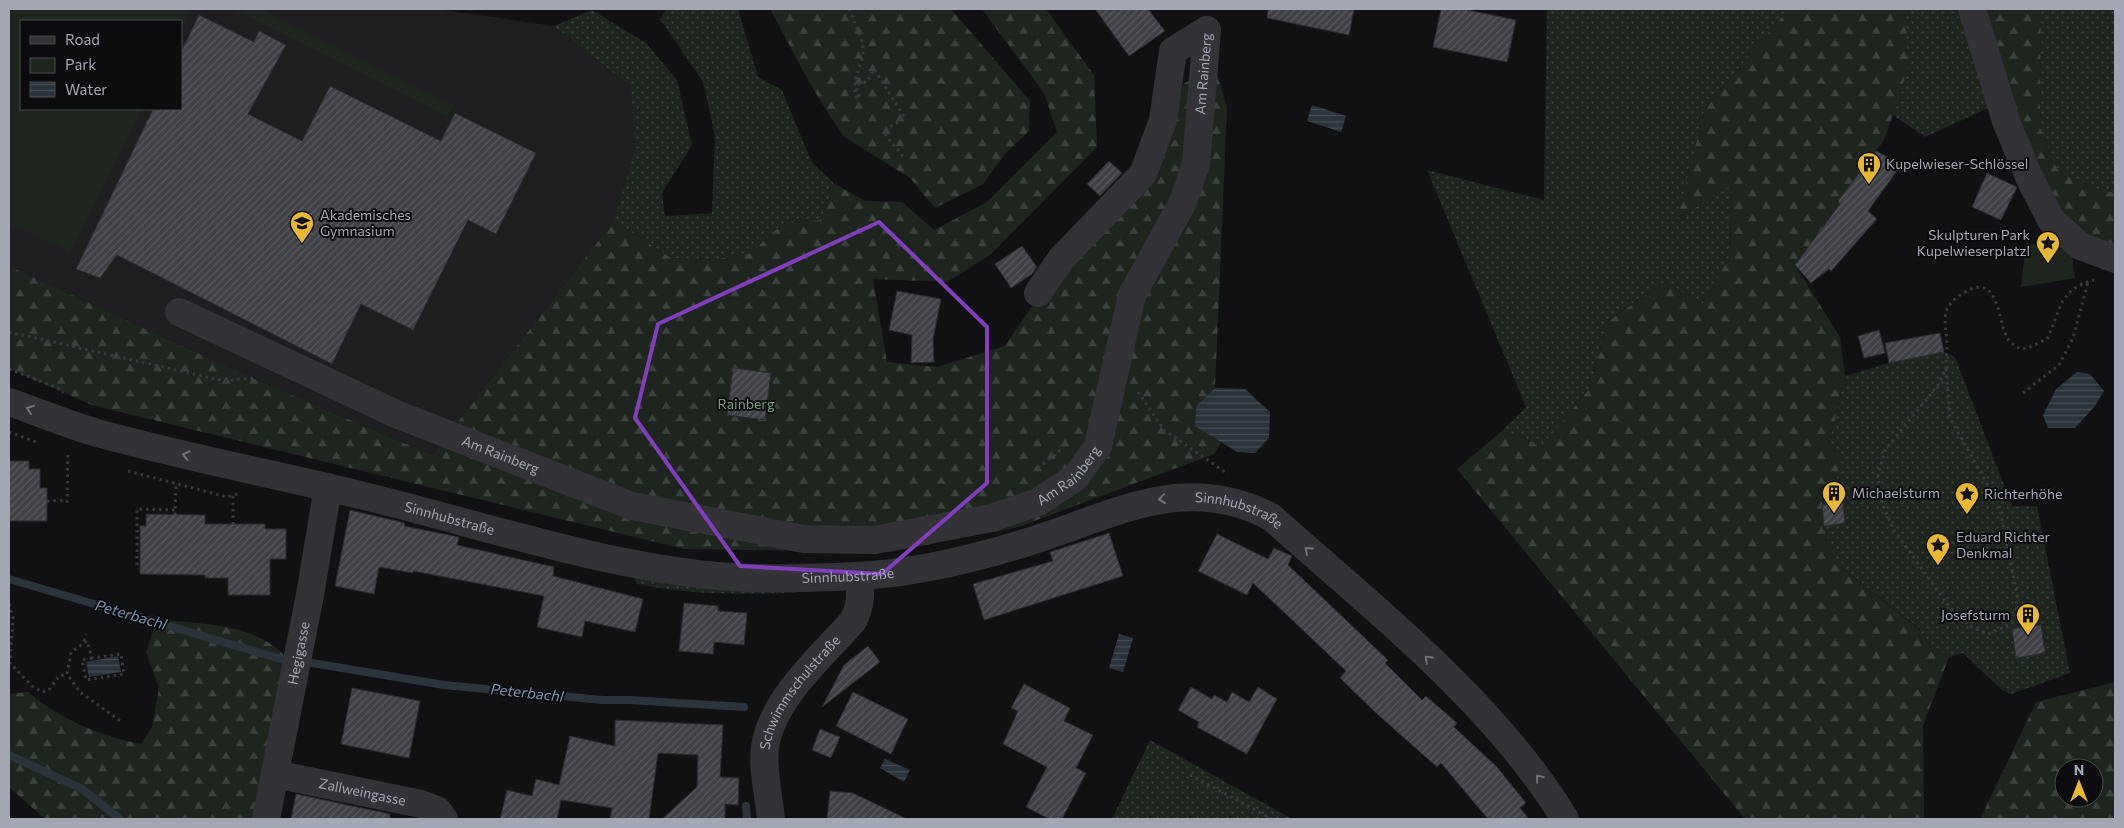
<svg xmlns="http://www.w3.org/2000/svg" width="2124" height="828" font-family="Commissioner,sans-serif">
<defs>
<pattern id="grass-dots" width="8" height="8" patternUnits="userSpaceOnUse" patternTransform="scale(1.25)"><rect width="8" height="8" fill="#1e251f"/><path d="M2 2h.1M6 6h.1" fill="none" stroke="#3c423d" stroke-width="1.8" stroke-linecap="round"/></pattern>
<pattern id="forest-firs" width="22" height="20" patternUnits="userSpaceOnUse" patternTransform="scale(1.25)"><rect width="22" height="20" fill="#1e251f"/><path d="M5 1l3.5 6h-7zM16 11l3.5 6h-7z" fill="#3c423d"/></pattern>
<pattern id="water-rules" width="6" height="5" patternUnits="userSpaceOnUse" patternTransform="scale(1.25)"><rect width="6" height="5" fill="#2b333b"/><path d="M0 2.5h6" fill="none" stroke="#474e55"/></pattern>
<pattern id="building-hatch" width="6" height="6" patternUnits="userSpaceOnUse" patternTransform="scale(1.25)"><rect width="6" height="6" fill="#404146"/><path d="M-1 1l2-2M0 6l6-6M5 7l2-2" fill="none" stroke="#585a5e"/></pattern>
</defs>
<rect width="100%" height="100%" fill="#111113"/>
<path fill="#1e1d20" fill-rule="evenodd" d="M9,9h428l117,17 77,61 4,60 -21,74 -182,234 -180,-77 -243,-112zM21,21h160v88h-160z"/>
<g fill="url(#grass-dots)">
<path d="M666,9h72l20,68 24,13 30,73 23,21 -15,36 -38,4 -31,29 -38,7 -42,-2 -57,-37 21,-74 -4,-60 -77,-61 38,-16 54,33 31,37 15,65 -30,48 3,23 47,-3 3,-77 -12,-54 -43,-63z"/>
<path d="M1547,9h241l-83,100 -27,109 54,-34 -2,72 -27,48 -38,-22 -57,38 -18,68 -48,58 -40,-15 24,-24 -99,-237 117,30z"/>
<path d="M1902,9h62l24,99 -63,29 -32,-22 4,-16 9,-79z"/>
<path d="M2041,9h74v183h-12l-46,-23 -17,-41z"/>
<path d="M1944,352l11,5 57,149h25l33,167 -59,21 -9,-4 -39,-37 -14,4 -31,-22 2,-6 -84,-66 -12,-37 -2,-21 14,-19 3,-27 -10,-15 16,-68 44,-13z"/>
<path d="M637,575l194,15c-64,5 -130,7 -194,-6l-3,-6z"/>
<path d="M1150,740l142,79h-180z"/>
</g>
<g fill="url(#forest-firs)" fill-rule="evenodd">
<path d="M770,9h181l79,92 -1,30 -24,23 -22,30 -48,24 -25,-30 -67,-42 -30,-47z"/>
<path d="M982,9h64l48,66 3,72 -107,108 -43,27 -74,-3 14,83 50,5 68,-21 58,-86 88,-83 33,-94 32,-13 11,38 -12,280 -19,18 -1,19 26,18 -7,11 -196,73 -127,25 -207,-3 -592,-144 -83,-36v-103l243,112 180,77 182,-234 57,37 42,2 38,-7 31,-29 38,-4 15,-36 30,17 37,1 32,28 53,-28 70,-70 -13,-39z"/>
<path d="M1788,9h114l4,11 2,48 -20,62 -6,13 -44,58 2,3 -45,61 45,72 5,39 -16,68 11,15 -4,27 -14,20 2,20 12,37 84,67 -2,5 31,22 -26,68 1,94h-179l-288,-350 45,-38 40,15 48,-58 18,-67 57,-39 38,22 27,-48 2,-71 -55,33 28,-109z"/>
<path d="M1977,9h64l-1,119 17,41 46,23h12v57l-29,-10 -32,-27z"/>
<path d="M157,620c40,3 94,3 125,33 8,8 13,21 19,30l-26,136h-230l-36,-32v-93l19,-2c32,27 72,44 113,52l11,-17 7,-39 -13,-36z"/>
<path d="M2115,682v137h-135l56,-117zM2064,768h30v30h-30z"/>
</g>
<g fill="#1e251f">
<path d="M9,9h182l-10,20v-8h-160v88h120l-71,144 -61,-30z"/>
<path d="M233,9h29l192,96 -6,12z"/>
<path d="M2026,243l45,7 4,28 -54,9z"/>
</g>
<g fill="url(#water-rules)">
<path d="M1312,105l34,11 -5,16 -34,-11z"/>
<path d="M2077,372l13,2 14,17 -9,15 -20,22h-27l-5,-13 13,-26z"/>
<path d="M1215,388l30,1 25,23 -1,26 -14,15 -18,-1 -42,-26 1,-20z"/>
<path d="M1119,634l14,4 -10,34 -14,-4z"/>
<path d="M118,656l3,16 -32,5 -3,-15z"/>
<path d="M885,759l25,11 -6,12 -24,-14z"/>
</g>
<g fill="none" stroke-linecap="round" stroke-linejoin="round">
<g stroke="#2b333b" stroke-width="8">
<path d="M9,579l272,80"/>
<path d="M312,663l132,22 159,15h26l115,7"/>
<path d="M9,755l73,34 38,30"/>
<path d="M746,806l1,13"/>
</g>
</g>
<g fill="url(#building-hatch)" stroke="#2c2b2f">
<path d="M1095,9h53l17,22 -36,25z"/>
<path d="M1268,9h86l-5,26 -82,-17z"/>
<path d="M1441,9h22l53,11 -9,42 -74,-15z"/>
<path d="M199,15l55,27 5,-11 27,14 -38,69 54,27 28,-55 111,55 14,-28 81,40 -40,81 -28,-14 -55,110 -52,-26 -29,60 -215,-109 -17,23 -24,-9 77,-160h28v-57z"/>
<path d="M1876,151l16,8 -2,3 9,6 -31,43 9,8 -46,52 -2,-2 -18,14 -16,-18 45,-61 -2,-3z"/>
<path d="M1109,161l13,12 -22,23 -13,-12z"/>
<path d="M1987,173l30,14 -16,33 -29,-13z"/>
<path d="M1022,246l15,21 -5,7 -21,14 -16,-24z"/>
<path d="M897,291l44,8 -8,40 1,23 -23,1 1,-28 -23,-5z"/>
<path d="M1879,330l6,23 -21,5 -6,-22z"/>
<path d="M1940,333l4,19 -55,11 -4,-20z"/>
<path d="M733,368l38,5 -6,47 -38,-5z"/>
<path d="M9,461h20v8h11v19h7v33h-38z"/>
<path d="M1843,503l2,20 -21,3 -2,-21z"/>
<path d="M350,510l55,13 -1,3 55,11 -2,8 97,22 -1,9 90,23 -8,33 -50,-11 -3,16 -45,-10 7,-31 -131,-25v2l-34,-6 -5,27 -39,-8z"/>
<path d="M146,514l59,1v9h60v5h21v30h-16v36h-42v-17h-23v-3l-65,-1v-48h6z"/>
<path d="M1109,533l14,43 -139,44 -11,-36 80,-23 -3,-9z"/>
<path d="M1217,534l51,25 6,-11 18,8 -4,9 100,95 -3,3 37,37 4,-4 31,27 -3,4 43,40 29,36 -6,5 9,11h-41l-47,-56 -4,4 -61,-54 -36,-35 6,-7 -93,-88 -6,12 -49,-24z"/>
<path d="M684,603l34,3v5l29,2 -3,32 -30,-3 -1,12 -34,-3z"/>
<path d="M2041,625l4,28 -29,5 -4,-29z"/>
<path d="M868,646l12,16 -58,45 22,-42z"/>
<path d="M1024,684l46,24 -6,13 29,14 -17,33 10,5 -24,46h-13l-23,-12 21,-40 -44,-23 15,-33 -7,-3z"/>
<path d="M1191,687l21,12 2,-4 13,7 5,-10 17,10 9,-15 19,12 -30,55 -50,-27 2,-5 -21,-12z"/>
<path d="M352,688l68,13 -11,57 -68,-14z"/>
<path d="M853,692l55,27 -17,35 -55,-28z"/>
<path d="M615,720l108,5 -3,52 19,1 -1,27 -13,-1v15h-63l35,-32 1,-32 -40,-2 -9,66h-39l2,-11 -51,-8 -4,19h-57l7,-29 25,6 4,-17 23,6 11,-49 45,10z"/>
<path d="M820,729l20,8 -9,21 -19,-8z"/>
<path d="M830,791l23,2 54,26h-80z"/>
<path d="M296,794l94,20v5h-99z"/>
</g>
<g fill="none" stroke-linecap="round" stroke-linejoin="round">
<g stroke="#393a3e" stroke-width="3" stroke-dasharray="2.5 4" stroke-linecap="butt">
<path d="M849,9c2,5 14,33 14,37 2,19 -13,30 -7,51l4,1 -4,-11 4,-4 7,-1 7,-13 31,49 -19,11 -2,4 21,26"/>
<path d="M9,332l216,49 27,-3 2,-2"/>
<path d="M9,369l49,19 5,5"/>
<path d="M1946,369l4,49 49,87 18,90 -1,19 -10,12 -18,8 -15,-6 -22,-19 -58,-80 -13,-31 -2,-23 7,-25 53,-65z"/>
<path d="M1946,369c0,-8 1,-16 1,-24 -1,-26 -9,-37 18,-53 35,-20 32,29 43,47 2,4 8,7 12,10l8,-1 19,-9c14,-28 11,-50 47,-59"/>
<path d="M1138,392l26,38 64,44"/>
<path d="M2023,393l36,-28 14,-27 15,-56"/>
<path d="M9,432l30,11"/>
<path d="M1038,468l23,-18"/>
<path d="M128,471l99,26 11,-3"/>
<path d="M233,496v28"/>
<path d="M47,501l20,-1"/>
<path d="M67,503l1,-50"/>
<path d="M175,515l1,-31"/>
<path d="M137,565v-56l38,1"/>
<path d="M9,604l4,14 -3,45 22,23 10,6 7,-2 10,-14 8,-2"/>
<path d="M84,641l2,-7"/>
<path d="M92,658l-10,2 4,20 38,-6 -3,-20 -29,4 -5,-17 -16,11 -4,22 13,18 43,31"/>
<path d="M1190,775l82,44"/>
</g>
<g stroke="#333337" stroke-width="28">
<path d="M1972,9l34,112 23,56 22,43 29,26 35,13"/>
<path d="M1038,293l23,-34 82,-85 20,-54 10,-69 34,-21"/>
<path id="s1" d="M179,312l217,102 236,92 172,33 70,1 117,-22 47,-16 38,-25 22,-31 34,-151 51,-93 13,-38 11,-134"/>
<path id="s2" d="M9,402c30,10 61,24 92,32 88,24 178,41 267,63 115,28 231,68 350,79 45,4 92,2 137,0 54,-2 121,-18 173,-34 85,-26 155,-71 243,-25 101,90 224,186 294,302"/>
<path id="s3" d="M275,774l146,30 16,6 7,9"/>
<path id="s4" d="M266,819l44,-224 18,-108"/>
<path id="s5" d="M771,819c-2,-23 -9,-49 -6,-72 7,-48 57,-91 88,-126 8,-15 8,-29 6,-45"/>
</g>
</g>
<defs><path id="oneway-chevron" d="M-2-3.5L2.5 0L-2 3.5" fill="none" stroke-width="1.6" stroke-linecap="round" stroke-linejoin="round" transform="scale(1.25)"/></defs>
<g stroke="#71737b">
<use href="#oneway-chevron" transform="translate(30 409) rotate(-160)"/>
<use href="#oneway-chevron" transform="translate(186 455) rotate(-167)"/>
<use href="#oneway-chevron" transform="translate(1162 499) rotate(173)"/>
<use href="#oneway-chevron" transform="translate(1308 550) rotate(-138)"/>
<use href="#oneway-chevron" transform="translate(1428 659) rotate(-136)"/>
<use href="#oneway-chevron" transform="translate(1539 778) rotate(-129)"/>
</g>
<path fill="none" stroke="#813ebd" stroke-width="4" stroke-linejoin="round" d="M879,222l108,105v156l-105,91 -142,-8 -105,-148 23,-94z"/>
<defs>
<g id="building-pin" transform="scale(1.25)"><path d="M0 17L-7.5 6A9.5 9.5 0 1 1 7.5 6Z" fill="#e8b834" stroke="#0c0c0e"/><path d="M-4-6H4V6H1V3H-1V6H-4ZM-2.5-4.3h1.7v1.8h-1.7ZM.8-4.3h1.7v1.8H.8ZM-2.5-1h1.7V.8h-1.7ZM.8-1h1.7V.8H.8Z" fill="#111"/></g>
<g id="school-pin" transform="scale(1.25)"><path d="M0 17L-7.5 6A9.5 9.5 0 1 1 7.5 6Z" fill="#e8b834" stroke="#0c0c0e"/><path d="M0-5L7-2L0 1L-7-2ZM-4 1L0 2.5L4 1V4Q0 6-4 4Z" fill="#111"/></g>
<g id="sight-pin" transform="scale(1.25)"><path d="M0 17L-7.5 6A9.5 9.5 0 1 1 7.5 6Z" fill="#e8b834" stroke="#0c0c0e"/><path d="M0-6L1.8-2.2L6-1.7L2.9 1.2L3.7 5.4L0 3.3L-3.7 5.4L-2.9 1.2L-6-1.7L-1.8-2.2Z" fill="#111"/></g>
</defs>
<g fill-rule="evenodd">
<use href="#building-pin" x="1869" y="164"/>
<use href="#school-pin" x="302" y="223"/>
<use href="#sight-pin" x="2048" y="243"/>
<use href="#building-pin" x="1834" y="493"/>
<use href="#sight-pin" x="1967" y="494"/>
<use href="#sight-pin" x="1938" y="545"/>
<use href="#building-pin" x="2028" y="615"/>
</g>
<g text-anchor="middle" stroke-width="4" stroke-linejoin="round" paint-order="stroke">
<g font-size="14" fill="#a3a7b3" stroke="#0c0c0e">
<text dy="5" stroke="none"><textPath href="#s1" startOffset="1382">Am Rainberg</textPath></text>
<text dy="5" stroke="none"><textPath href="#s1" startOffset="352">Am Rainberg</textPath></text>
<text dy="5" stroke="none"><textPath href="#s1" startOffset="948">Am Rainberg</textPath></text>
<text dy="5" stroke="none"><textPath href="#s2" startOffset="1265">Sinnhubstraße</textPath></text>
<text dy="5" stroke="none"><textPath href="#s2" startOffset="456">Sinnhubstraße</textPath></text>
<text dy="5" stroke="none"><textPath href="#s2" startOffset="861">Sinnhubstraße</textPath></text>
<text dy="5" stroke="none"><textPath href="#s4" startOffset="169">Hegigasse</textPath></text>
<text dy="5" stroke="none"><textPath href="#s5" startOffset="138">Schwimmschulstraße</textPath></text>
<text dy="5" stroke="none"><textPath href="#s3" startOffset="89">Zallweingasse</textPath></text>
</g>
<g font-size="14" fill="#a3a7b3" stroke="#0c0c0e" text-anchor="start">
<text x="1886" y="169">Kupelwieser-Schlössel</text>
<text x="320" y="220">Akademisches<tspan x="320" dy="16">Gymnasium</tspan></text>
<text x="2030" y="240" text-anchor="end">Skulpturen Park<tspan x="2030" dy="16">Kupelwieserplatzl</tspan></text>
<text x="1852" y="498">Michaelsturm</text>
<text x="1984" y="499">Richterhöhe</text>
<text x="1956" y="542">Eduard Richter<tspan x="1956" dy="16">Denkmal</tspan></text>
<text x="2010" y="620" text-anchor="end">Josefsturm</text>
</g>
<g font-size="14" fill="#7b9d7f" stroke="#0c0c0e">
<text x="746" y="409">Rainberg</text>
</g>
<g font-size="15" font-style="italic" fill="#7b92ad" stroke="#0c0c0e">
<text transform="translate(131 615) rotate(16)" y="5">Peterbachl</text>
<text transform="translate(527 693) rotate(6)" y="5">Peterbachl</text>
</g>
</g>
<rect width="2124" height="828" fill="none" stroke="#a3a7b3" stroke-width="20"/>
<rect x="20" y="20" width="162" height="90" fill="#0c0c0e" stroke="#484a50"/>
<rect x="30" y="36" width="25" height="8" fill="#333337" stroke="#484a50"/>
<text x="65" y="45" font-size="15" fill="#a3a7b3">Road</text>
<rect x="30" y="58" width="25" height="15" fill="#1e251f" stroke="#484a50"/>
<text x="65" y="70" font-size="15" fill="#a3a7b3">Park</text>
<rect x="30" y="82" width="25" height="15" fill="url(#water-rules)" stroke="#484a50"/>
<text x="65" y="95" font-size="15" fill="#a3a7b3">Water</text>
<g transform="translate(2079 783)"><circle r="24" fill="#0c0c0e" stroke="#484a50"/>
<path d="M0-4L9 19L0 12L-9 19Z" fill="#e8b834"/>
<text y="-8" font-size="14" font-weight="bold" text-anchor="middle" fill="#a3a7b3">N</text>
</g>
</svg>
